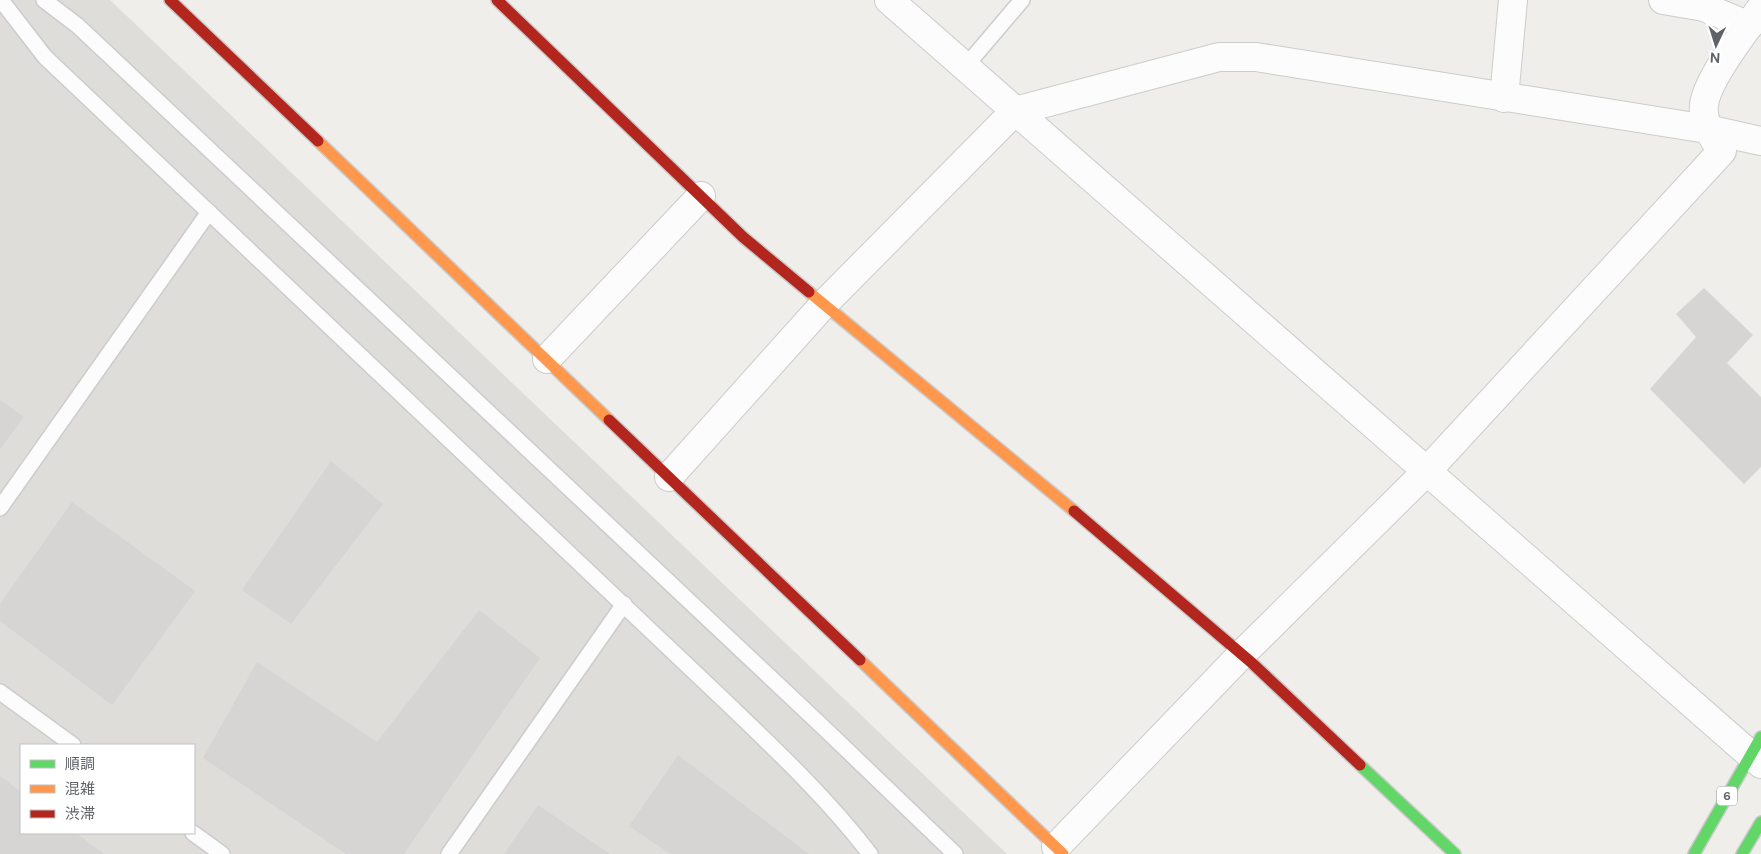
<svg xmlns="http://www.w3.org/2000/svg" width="1761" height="854" font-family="'DM Sans','Noto Sans JP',sans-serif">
<rect width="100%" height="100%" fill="#efeeea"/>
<path fill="#dfddda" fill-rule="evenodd" d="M0,0h110l897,854h-1007zM21,745h173v88h-173z"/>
<g fill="#d6d5d3">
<path d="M1704,288l49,47 -26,28 34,34v70l-17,17 -94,-95 46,-52 -20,-23z"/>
<path d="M0,400l24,17 -24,32z"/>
<path d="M331,461l52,43 -92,120 -49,-34z"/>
<path d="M72,502l123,89 -83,114 -112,-84v-17z"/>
<path d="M479,610l61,48 -136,196h-58l-143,-96 54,-96 120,80z"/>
<path d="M678,755l131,99h-139l-41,-28z"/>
<path d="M0,776l21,16v41h55l28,21h-104z"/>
<path d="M538,805l72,49h-106z"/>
</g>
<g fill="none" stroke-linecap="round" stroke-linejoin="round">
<g stroke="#cbcccc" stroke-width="18">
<g id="lane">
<path d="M1,0l44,57 682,646c50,48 101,96 143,151"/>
<path d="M44,0l34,26 746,702 131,126"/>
<path d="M965,67l57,-67"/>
<path d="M0,508l209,-296"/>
<path d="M0,692l73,53"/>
<path d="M193,833l29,21"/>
<path d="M449,854l175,-250"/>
</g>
</g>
<g stroke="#cbcccc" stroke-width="30">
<g id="street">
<path d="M889,0l872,764"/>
<path d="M1663,0l41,7 45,19"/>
<path d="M1504,98l9,-98"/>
<path d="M547,359l154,-163"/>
<path d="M669,477l155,-173 191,-193 204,-54h37l451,72 54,12"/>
<path d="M1056,847l186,-193 184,-182 296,-321c-10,-14 -20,-28 -18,-46 3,-26 42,-75 57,-97"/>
</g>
</g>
<g stroke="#cacacb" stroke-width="14">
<g id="fast">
<path d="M1360,765l95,89"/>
<path d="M1694,854l67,-117"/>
<path d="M1742,854l19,-32"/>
</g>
</g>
<g stroke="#cacacb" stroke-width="14">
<g id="slow">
<path d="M318,141l291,279"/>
<path d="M809,292l265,219"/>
<path d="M860,660l203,194"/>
</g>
</g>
<g stroke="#cacacb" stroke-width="14">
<g id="jam">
<path d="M170,0l148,141"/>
<path d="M497,0l246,237 66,55"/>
<path d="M609,420l251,240"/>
<path d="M1074,511l178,152 108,102"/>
</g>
</g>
<use href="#lane" stroke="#fdfcfc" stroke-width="15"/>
<use href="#street" stroke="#fdfcfc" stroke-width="28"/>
<use href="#fast" stroke="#63d668" stroke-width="11"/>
<use href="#slow" stroke="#ff974d" stroke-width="11"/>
<use href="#jam" stroke="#b3261e" stroke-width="11"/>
</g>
<g text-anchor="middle" stroke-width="4" stroke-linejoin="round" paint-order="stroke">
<rect fill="#fff" stroke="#8f9295" stroke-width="1" x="1717" y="786.5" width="20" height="19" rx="4"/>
<g font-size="12" font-weight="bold" fill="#5f6368">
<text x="1727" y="800">6</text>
</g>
</g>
<rect x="20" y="744" width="175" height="90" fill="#ffffff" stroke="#bfc1c3"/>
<rect x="30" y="760" width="25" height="8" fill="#63d668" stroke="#bfc1c3"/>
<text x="65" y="769" font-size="15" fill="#5f6368">順調</text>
<rect x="30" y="785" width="25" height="8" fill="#ff974d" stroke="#bfc1c3"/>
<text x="65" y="794" font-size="15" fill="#5f6368">混雑</text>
<rect x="30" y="810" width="25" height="8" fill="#b3261e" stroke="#bfc1c3"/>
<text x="65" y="819" font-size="15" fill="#5f6368">渋滞</text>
<g transform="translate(1716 45) rotate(184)" stroke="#ffffff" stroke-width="4" paint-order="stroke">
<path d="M0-4L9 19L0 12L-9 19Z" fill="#5f6368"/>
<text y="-8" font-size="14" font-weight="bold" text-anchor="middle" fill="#5f6368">N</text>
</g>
</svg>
